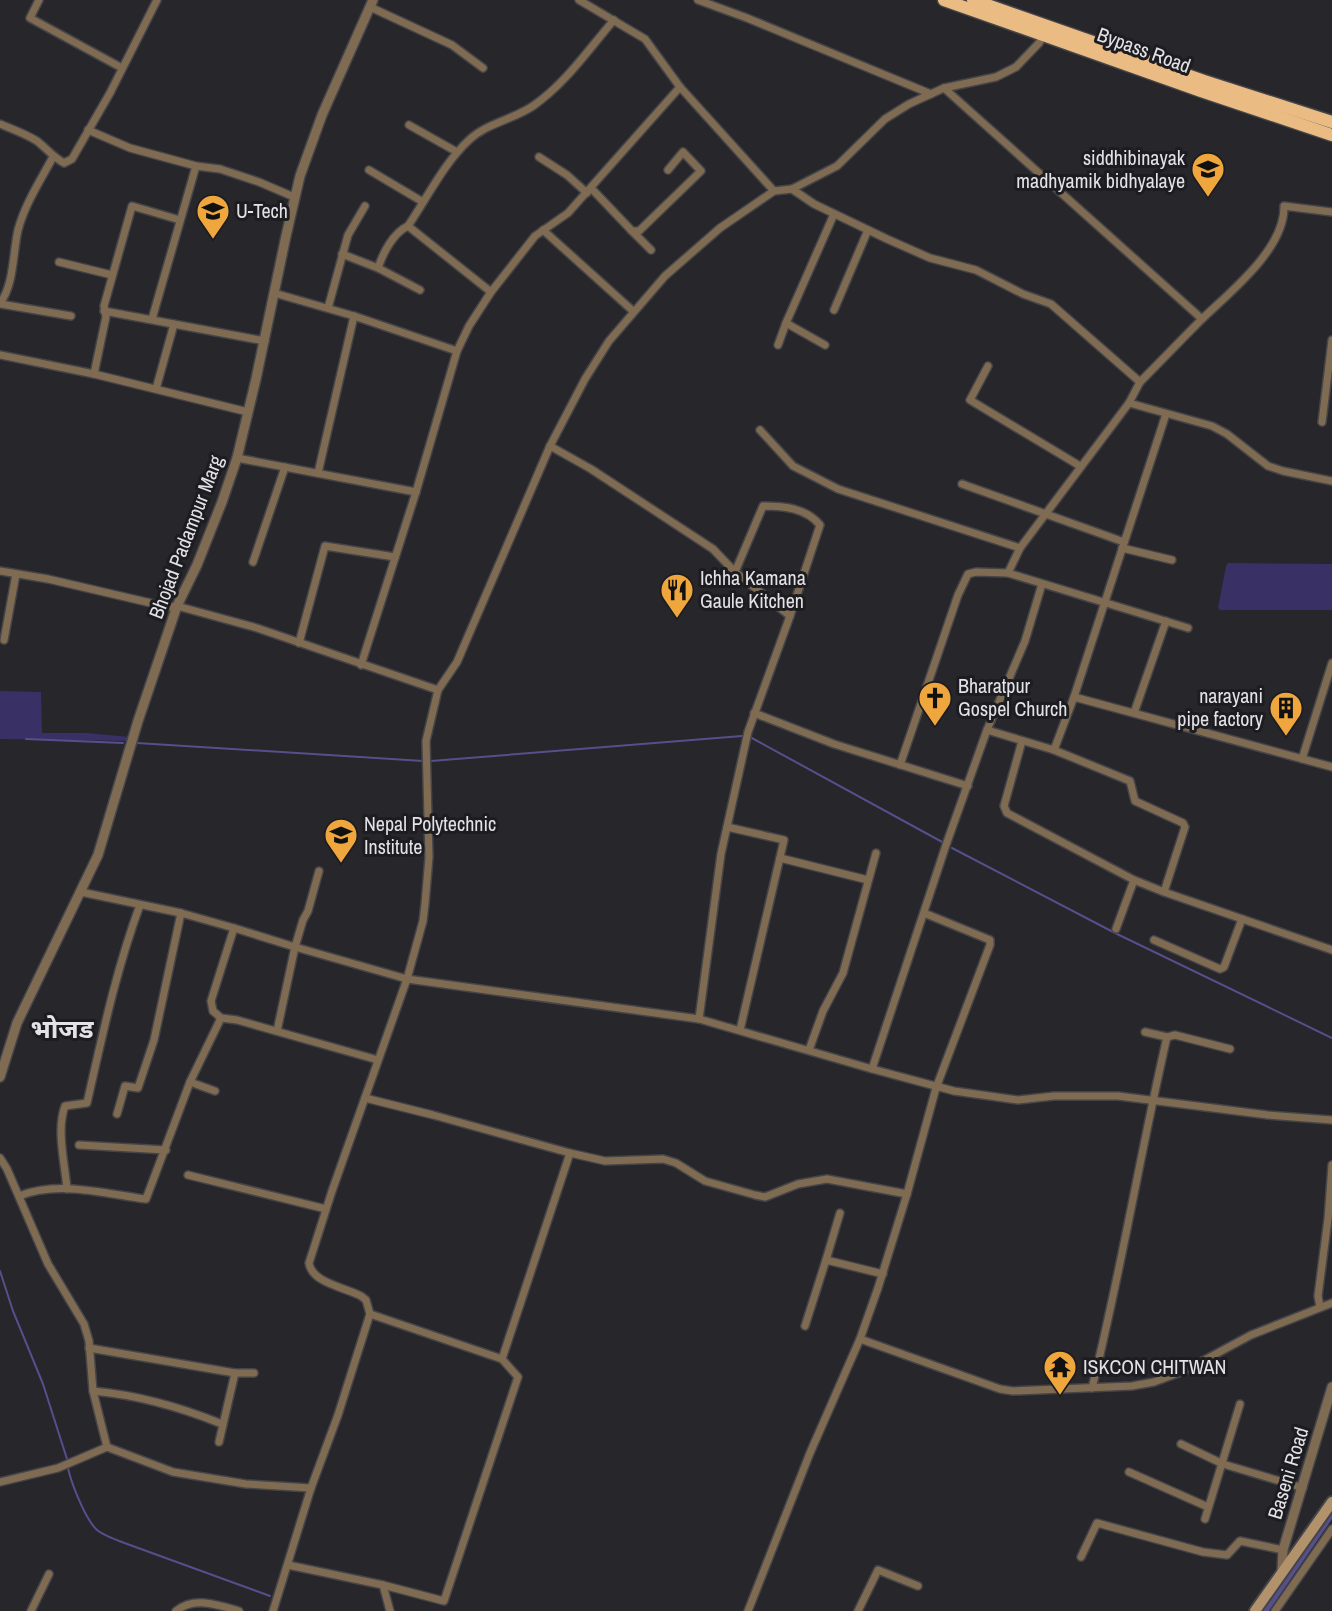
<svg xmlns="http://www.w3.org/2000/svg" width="1332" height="1611" font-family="'Archivo Narrow','Noto Sans Devanagari',sans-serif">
<rect width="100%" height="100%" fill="#26262b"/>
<g fill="#393066">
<path d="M1228,563l104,1v46h-112l-2,-2 8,-42z"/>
<path d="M0,691l41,1 1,41h45l43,4 -2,4 -128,-2z"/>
</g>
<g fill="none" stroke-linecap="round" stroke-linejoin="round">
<g stroke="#564f8c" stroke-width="2">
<path d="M750,737l194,106"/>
<path d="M26,739l97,4"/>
<path d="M137,743l286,18"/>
<path d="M431,761l311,-25"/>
<path d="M952,848l163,85 217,105"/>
<path d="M0,1271l13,40 30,73 24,75c0,16 18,60 30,71 6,5 15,8 22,11l151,55"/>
</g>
<path stroke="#564f8c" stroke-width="8" d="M1264,1611l68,-99"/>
<g stroke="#444449" stroke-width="10">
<g id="minor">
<path d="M39,0l-9,18 92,50"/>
<path d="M579,0l66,39 35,48 94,104"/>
<path d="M698,0l49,18 184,76"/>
<path d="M370,7l82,38 31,23"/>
<path d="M1044,34l-5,9 -23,24 -20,10 -52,11 -35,16 -24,15 -48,47 -45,23 -18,2 -54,37 -55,48 -56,65 -24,38 -35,67 -93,216 -19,28 -12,51 3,116 -4,47 -2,17 -16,58 292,40 173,50 82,22 64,9 36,-4h64l150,19 64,5"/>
<path d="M944,88l258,231"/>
<path d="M0,124c12,5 26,10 37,17 10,8 16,16 27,22l8,-4 38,-66 47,-93"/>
<path d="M409,125l48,27"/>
<path d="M88,130l42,18 66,18 24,3 39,13 35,15"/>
<path d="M539,157l28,18 20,18"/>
<path d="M369,170l54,32"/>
<path d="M591,188l41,43h7l62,-60 -18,-19 -15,18"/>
<path d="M792,189l22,15 73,35 43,19 46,12 47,24 28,10 89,78"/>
<path d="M543,230l90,81"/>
<path d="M632,231l19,19"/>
<path d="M342,254l36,14 42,22"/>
<path d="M59,262l53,13"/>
<path d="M378,268c5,-15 15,-35 30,-42"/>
<path d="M491,292l-83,-66c19,-28 36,-63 61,-86 18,-17 43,-20 64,-34 33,-23 55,-56 81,-86"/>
<path d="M274,293l80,23 103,35"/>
<path d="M0,303c14,-17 13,-52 18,-73 7,-26 22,-49 35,-73"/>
<path d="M0,304l71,12"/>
<path d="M328,308l20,-73 17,-29"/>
<path d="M834,310l34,-80"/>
<path d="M104,311l161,30"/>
<path d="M152,319l44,-153"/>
<path d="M778,345l8,-22"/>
<path d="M825,345l-39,-22 48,-109"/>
<path d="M0,355l94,19 154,38"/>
<path d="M988,366l-18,34 110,66"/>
<path d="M94,374l12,-57 -2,-11 28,-100 48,14"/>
<path d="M156,389l18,-65"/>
<path d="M1129,403l83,23 15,8 41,32 15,5 49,10"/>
<path d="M1322,422l10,-82"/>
<path d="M760,430l33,36 45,23 182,59"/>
<path d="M550,446l41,23 122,80 22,23 55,44 -42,116 -27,122 -22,165"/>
<path d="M237,458l179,34"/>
<path d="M318,473l36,-157"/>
<path d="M962,484l162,58"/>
<path d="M1122,548l50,12"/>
<path d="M253,562l32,-95"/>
<path d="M0,571l48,8 120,28 9,-1 80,22 181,62"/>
<path d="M735,572l28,-66c21,0 43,2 57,19l-30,91"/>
<path d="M1008,573l12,-25 109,-145 11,-21c21,-21 41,-42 62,-63 28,-27 83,-70 82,-113l48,6"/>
<path d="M4,640l12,-66"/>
<path d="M299,643l26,-97 70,11"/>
<path d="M361,665l55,-173 41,-141 12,-25 22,-34 44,-56 33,-23 112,-126"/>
<path d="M1074,697l258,70"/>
<path d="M754,713l80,31 134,42"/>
<path d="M1134,713l32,-92"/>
<path d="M987,730l67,20 76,31 5,20 48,22 2,4 -21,65"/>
<path d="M1022,741l-18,65 3,7 127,67 30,12 168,58"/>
<path d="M1054,750l20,-53 92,-283"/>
<path d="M1302,759l30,-96"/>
<path d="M900,765l58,-170 10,-21 8,-2 32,1 180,55"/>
<path d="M727,827l57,13 -44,190"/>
<path d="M780,858l88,22"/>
<path d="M81,892l100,21 53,15 61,19 112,32 -75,212 -23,72c3,20 35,24 52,33l5,4 4,14 -32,101 -27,73 -38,123"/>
<path d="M234,928l-23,73 2,10 8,7 16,2 141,40"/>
<path d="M1116,929l18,-49"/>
<path d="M1154,940l66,29 4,-2 18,-48"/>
<path d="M277,1031l18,-84 8,-27 5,-9 11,-40"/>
<path d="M1167,1037l8,-2 55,14"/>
<path d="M809,1050l14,-39 20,-38 33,-120"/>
<path d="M872,1069l74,-224 41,-115 38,-89 17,-57"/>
<path d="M190,1082l25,9"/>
<path d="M365,1098l68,17 137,38 35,8 58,-2 13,4 29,18 50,14 10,2 33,-13 29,-5 80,15"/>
<path d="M117,1114l8,-28 13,2 16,-48 27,-127"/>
<path d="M79,1145l87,5"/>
<path d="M0,1158l7,11 41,95 36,60 5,17 4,50 14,56"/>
<path d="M188,1175l138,34"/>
<path d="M67,1189c-2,-25 -11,-59 -2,-83l22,-3c15,-66 29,-133 53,-198"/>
<path d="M19,1196c40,-16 87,-2 127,3l44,-117 31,-64"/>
<path d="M826,1260l14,-47"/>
<path d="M1320,1307l-2,-11 10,-77 4,-54"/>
<path d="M370,1314l132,45 68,-206"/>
<path d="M805,1326l21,-66 57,14"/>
<path d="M860,1339l140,50 13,2 119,-5 22,-4 32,-12 65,-35 81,-32"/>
<path d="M89,1348l146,25h19"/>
<path d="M1092,1388c29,-116 48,-234 75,-351l-22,-5"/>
<path d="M93,1391c45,4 87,16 129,33"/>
<path d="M219,1442l16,-69"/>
<path d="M1181,1444l42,20 80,24"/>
<path d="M1129,1472l79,35"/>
<path d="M0,1482l58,-14 49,-21 66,25 73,12 65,4"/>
<path d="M1205,1519l35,-115"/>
<path d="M1081,1557l16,-34 106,29 24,3 13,-14 43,9"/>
<path d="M288,1565l95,20 7,26"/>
<path d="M383,1585l61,16 74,-224 -16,-18"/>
<path d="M31,1611l18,-37"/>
<path d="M176,1611c18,-15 43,-6 63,0"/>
<path d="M748,1611l62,-158 50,-114 18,-51 29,-94 29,-106 54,-143v-5l-66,-27"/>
<path d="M858,1611l20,-41 40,16"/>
<path d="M1275,1611l57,-82"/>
</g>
</g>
<g stroke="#444449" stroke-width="12">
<g id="tertiary">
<path d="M0,1077l17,-54 81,-168 40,-134 39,-115 20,-41 25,-63 15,-44 19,-79 30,-143 14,-60 22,-61 51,-115"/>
<path d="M1282,1571l1,-21 49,-163"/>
</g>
</g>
<g stroke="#444449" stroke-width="14">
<path id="secondary" d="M1255,1611l77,-109"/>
</g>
<g stroke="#444449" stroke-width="15">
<g id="trunk">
<path d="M944,0l257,91 131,44"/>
<path d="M973,0l231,81 128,41"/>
</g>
</g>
<use href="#minor" stroke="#7f6b52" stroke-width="7"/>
<use href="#tertiary" stroke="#7f6b52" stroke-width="9"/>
<use href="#secondary" stroke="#b1926a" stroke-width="10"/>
<use href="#trunk" stroke="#eabc83" stroke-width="12"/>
</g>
<defs>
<g id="school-pin" transform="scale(1.725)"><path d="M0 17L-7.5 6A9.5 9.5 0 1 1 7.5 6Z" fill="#efa73d" stroke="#1c1c21"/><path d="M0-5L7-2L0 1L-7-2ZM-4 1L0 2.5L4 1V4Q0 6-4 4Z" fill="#111"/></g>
<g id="university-pin" transform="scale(1.725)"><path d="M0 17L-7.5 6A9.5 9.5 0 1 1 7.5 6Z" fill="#efa73d" stroke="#1c1c21"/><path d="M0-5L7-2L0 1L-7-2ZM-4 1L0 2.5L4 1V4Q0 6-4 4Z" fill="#111"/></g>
<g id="restaurant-pin" transform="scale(1.725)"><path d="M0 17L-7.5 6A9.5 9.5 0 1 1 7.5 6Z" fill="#efa73d" stroke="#1c1c21"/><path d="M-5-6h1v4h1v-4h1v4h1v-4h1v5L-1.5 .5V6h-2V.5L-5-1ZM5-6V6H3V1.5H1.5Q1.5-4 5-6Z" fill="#111"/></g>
<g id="church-pin" transform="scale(1.725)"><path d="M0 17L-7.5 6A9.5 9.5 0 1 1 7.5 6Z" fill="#efa73d" stroke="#1c1c21"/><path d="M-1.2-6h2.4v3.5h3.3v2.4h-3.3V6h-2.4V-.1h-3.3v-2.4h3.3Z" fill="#111"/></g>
<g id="building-pin" transform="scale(1.725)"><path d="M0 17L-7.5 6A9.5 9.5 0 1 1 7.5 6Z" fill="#efa73d" stroke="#1c1c21"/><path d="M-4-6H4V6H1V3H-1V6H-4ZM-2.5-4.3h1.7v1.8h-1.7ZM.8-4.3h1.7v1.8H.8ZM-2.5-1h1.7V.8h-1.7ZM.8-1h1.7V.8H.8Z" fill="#111"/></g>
<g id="temple-pin" transform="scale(1.725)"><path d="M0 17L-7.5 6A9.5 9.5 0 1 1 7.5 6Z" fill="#efa73d" stroke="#1c1c21"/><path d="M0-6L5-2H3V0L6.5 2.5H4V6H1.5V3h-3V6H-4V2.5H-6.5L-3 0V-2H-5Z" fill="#111"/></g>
</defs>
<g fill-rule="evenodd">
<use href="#school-pin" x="1208" y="169"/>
<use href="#university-pin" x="213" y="211"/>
<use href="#restaurant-pin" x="677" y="590"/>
<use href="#church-pin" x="935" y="698"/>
<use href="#building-pin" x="1286" y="708"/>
<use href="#university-pin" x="341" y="835"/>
<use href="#temple-pin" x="1060" y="1367"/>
</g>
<g text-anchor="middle" stroke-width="6" stroke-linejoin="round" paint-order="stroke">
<g font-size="20" fill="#e3e2e6" stroke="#1c1c21">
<text transform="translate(1144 50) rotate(20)" y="7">Bypass Road</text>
<text transform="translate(186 537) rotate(-69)" y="7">Bhojad Padampur Marg</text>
<text transform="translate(1288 1473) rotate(-73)" y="7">Baseni Road</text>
</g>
<g font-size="20" fill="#e3e2e6" stroke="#1c1c21" text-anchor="start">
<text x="1185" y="165" text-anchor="end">siddhibinayak<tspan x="1185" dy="23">madhyamik bidhyalaye</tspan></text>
<text x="236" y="218">U-Tech</text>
<text x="700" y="585">Ichha Kamana<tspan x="700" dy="23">Gaule Kitchen</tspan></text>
<text x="958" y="693">Bharatpur<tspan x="958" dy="23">Gospel Church</tspan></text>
<text x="1263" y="703" text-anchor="end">narayani<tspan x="1263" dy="23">pipe factory</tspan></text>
<text x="364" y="831">Nepal Polytechnic<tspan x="364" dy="23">Institute</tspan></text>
<text x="1083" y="1374">ISKCON CHITWAN</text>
</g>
<g font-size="26" font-weight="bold" fill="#e3e2e6" stroke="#1c1c21">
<text x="62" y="1038">भोजड</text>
</g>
</g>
</svg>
